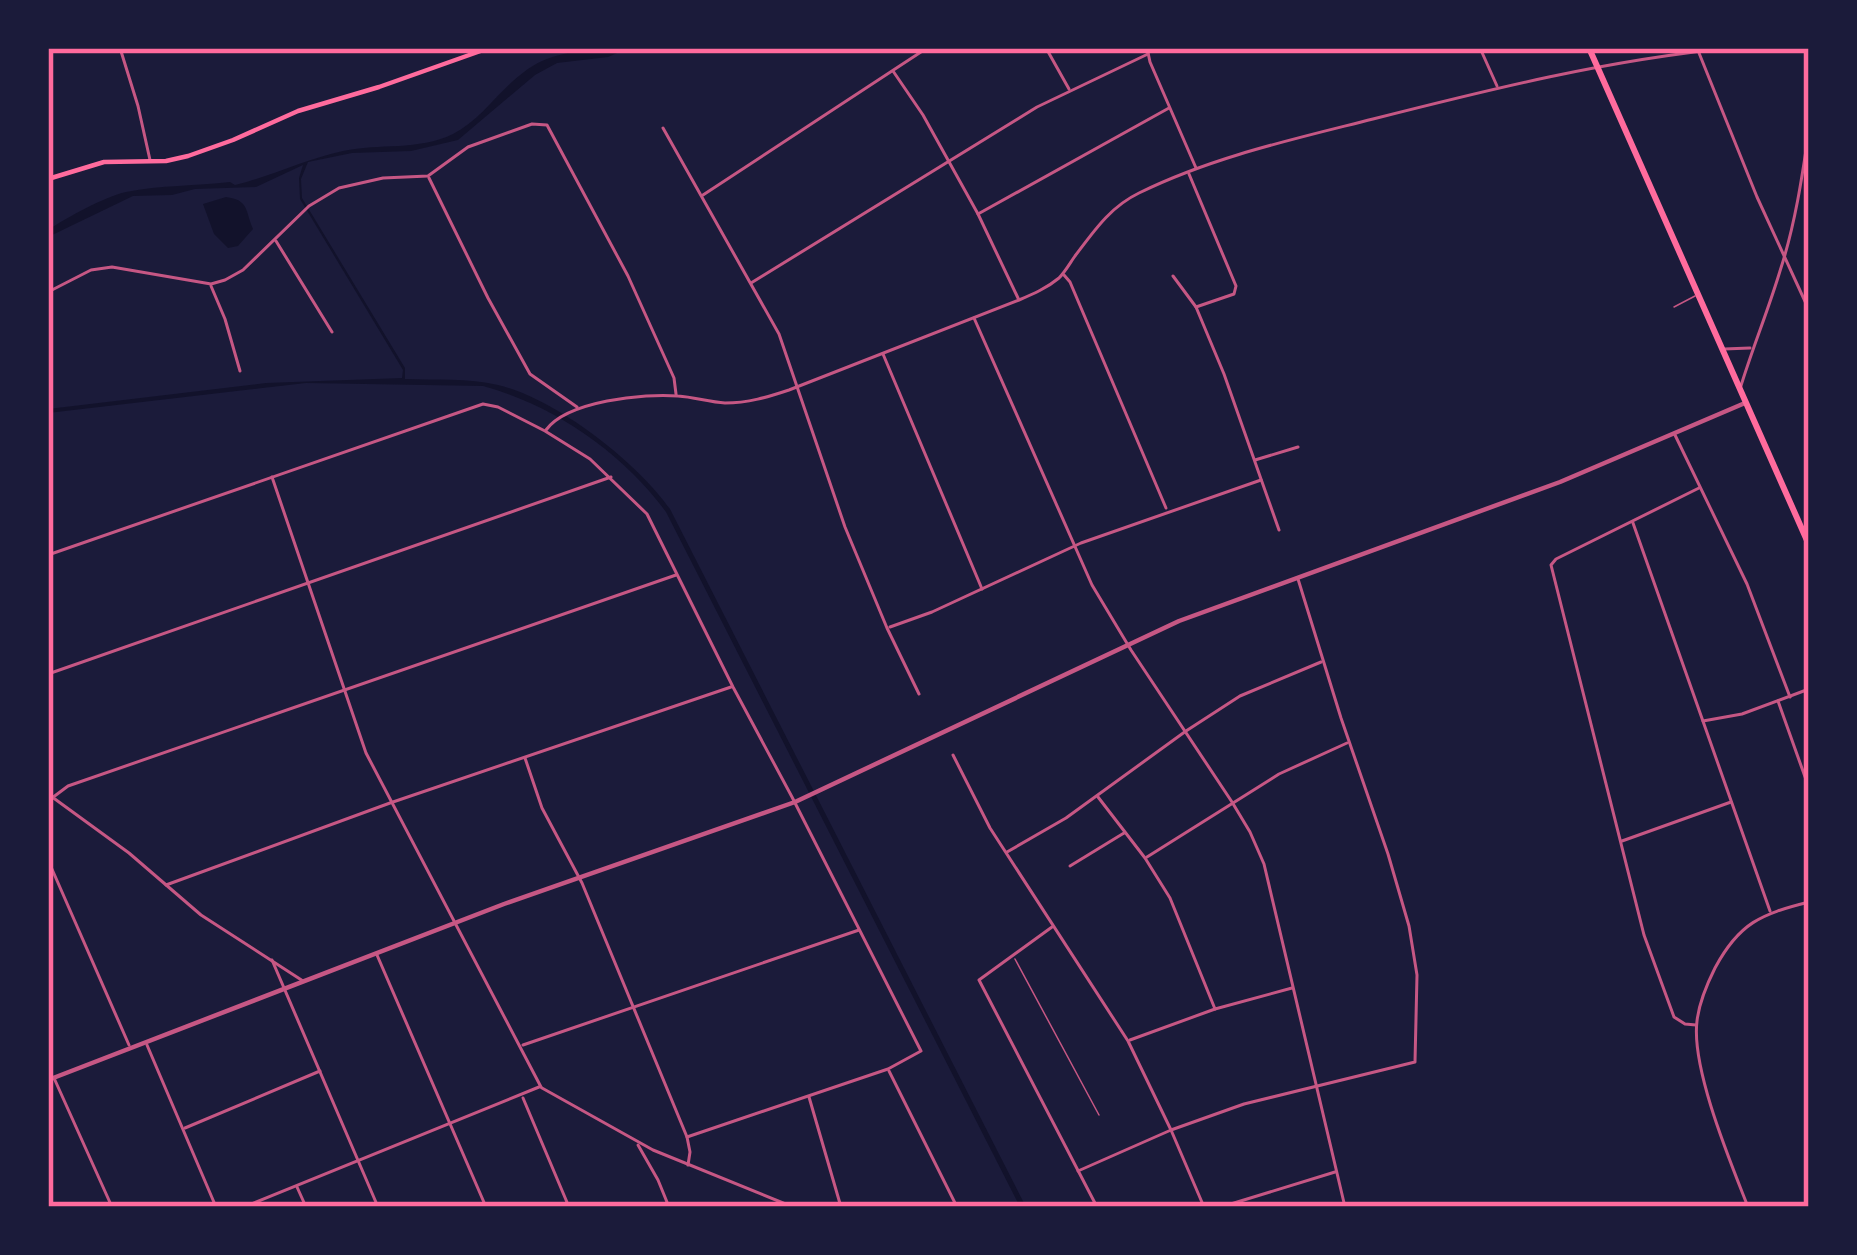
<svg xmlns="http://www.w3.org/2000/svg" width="1857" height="1255" font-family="Quicksand,sans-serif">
<rect width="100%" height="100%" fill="#1b1b3a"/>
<g fill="#12122b">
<path d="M603,48h26l-21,9 -51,6 -22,12 -77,65 -47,11 -59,2 -44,9 -7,17 1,19 103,170v11c31,1 63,-1 93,6 58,14 138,76 172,124l356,698h-6l-354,-695c-43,-59 -112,-107 -183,-126l-177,-3 -258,30v-4l218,-26 136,-5 1,-8 -103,-171 -1,-21 4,-13 -47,22 -61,2 -23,6 -39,1 -85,41v-7c20,-13 56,-33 78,-38 34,-7 71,-6 104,-10l5,3c37,-9 71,-26 108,-34 37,-8 75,0 110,-17 28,-14 46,-44 71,-62 23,-18 51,-21 79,-24z"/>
<path d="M226,197c23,3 19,13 27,32l-15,17 -10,2 -14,-14 -11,-30z"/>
</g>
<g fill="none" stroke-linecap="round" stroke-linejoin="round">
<g stroke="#c65784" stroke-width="1.5">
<path d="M1674,307l21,-11"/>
<path d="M1015,959l84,156"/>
</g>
<g stroke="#c65784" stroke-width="3">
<path d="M120,48l18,58 12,54"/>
<path d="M1046,48l23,41"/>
<path d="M1147,48l3,14 46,106"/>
<path d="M1480,48l17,38"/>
<path d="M1697,48l60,149 52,113"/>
<path d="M893,71l30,44 55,99 40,84"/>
<path d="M663,128l116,206 66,193 42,101 32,66"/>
<path d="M1189,174l47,112 -2,8 -38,13"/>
<path d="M429,178l59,120 42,76 47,33"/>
<path d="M703,195l224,-147"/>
<path d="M978,214l191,-106"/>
<path d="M276,241l56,91"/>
<path d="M1064,275l6,7 96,226"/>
<path d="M1173,276l23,31 28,67 55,156"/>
<path d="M751,283l286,-176 111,-53"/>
<path d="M211,286l14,33 15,52"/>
<path d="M48,292l43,-22 21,-3 99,17 14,-4 18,-10 66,-64 30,-18 44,-10 45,-2 40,-29 64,-23 15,1 81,151 46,102 2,16"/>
<path d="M974,318l118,267 39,65 101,152 18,30 14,32 81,343"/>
<path d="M1724,349l26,-1"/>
<path d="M883,354l99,235"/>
<path d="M1740,389c12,-40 28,-78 40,-118 15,-46 22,-93 29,-141"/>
<path d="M546,430c21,-29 98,-37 132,-34 16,1 31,6 47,7 23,0 43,-6 64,-13l230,-90c14,-6 28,-12 40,-22 6,-6 11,-15 16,-22 19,-25 35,-49 64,-63 73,-36 155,-54 234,-74 118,-30 235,-59 357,-71"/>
<path d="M1675,435l72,149 43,113"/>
<path d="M1255,460l43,-13"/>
<path d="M272,477l94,276 175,334"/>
<path d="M1633,523l137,388"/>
<path d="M48,555l435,-151 15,3 47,24 45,28 57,55 86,173 59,110 129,254 -33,18 -201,68"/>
<path d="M890,627l42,-15 149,-69 180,-63"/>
<path d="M48,674l563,-197"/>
<path d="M1778,701l31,87"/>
<path d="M1703,721l39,-7 67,-25"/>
<path d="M953,755l37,73 138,213 43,89 33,77"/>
<path d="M525,758l17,50 40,75 105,254 3,15 -2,13"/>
<path d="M48,794l81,59 72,62 102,66"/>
<path d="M1098,797l47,61 25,40 45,111"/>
<path d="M48,801l20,-15 608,-211"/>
<path d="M1622,841l109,-39"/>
<path d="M1007,852l59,-34 120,-87 54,-35 81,-34"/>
<path d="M1147,857l132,-83 68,-31"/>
<path d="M48,860l81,185"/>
<path d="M1070,866l54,-33"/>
<path d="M166,885l224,-82 341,-116"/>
<path d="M1052,927l-73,53 118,227"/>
<path d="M377,955l109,252"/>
<path d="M272,960l106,247"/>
<path d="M1696,1025l-11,-1 -11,-7 -30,-82 -93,-370 5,-6 143,-71"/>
<path d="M1130,1040l85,-31 77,-21"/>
<path d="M147,1045l69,162"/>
<path d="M523,1045l336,-115"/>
<path d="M889,1071l68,136"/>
<path d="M54,1078l58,129"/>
<path d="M542,1088l111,62 140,57"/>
<path d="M809,1097l32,110"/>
<path d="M523,1098l46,109"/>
<path d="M185,1128l135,-57"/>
<path d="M638,1145l20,35 11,27"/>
<path d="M1078,1171l93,-41 73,-26 171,-42 2,-87 -8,-49 -21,-72 -47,-136 -43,-139"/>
<path d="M297,1187l9,20"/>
<path d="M244,1207l295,-120"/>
<path d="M1221,1207l114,-35"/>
<path d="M1748,1207c-18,-46 -57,-139 -51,-186 2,-18 10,-37 18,-53 24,-45 46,-54 94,-66"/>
</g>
<path stroke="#c65784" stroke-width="4.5" d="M48,1080l456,-176 291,-102 384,-181 381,-139 185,-79"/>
<path stroke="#ff6b9d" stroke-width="4.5" d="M48,179l56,-17 62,-1 22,-5 45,-16 65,-29 81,-24 110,-39"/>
<path stroke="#ff6b9d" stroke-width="6" d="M1589,48l220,497"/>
</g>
<rect width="1857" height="1255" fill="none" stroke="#1b1b3a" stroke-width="102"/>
<rect x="51" y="51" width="1755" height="1153" fill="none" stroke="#ff6b9d" stroke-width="4.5"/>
</svg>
